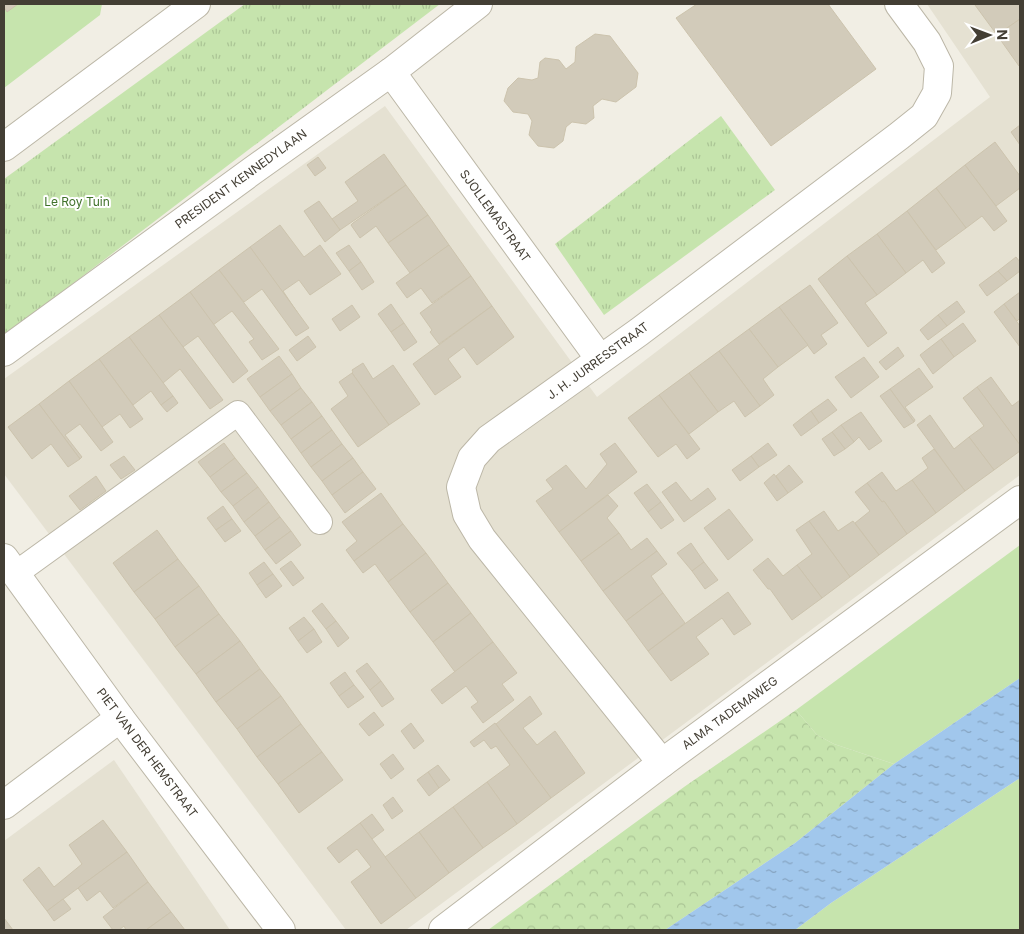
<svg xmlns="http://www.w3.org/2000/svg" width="1024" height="934" font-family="Inter,sans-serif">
<defs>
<pattern id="forest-crowns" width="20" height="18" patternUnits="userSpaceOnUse" patternTransform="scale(1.25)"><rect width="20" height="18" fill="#c6e4ad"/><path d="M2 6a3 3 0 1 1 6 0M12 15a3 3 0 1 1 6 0" fill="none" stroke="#abc595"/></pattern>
<pattern id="park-tufts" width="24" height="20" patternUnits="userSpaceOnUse" patternTransform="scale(1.25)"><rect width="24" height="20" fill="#c6e4ad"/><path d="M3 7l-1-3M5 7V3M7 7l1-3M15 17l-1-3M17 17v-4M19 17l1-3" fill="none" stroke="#abc595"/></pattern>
<pattern id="water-ripples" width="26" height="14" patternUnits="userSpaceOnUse" patternTransform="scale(1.25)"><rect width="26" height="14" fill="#a1c7ec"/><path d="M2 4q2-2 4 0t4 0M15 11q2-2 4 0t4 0" fill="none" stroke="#85a3c0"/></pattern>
</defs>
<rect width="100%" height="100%" fill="#f1eee4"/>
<g fill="#e5e1d2">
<path d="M927,4h93v471l-614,455h-60l-342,-456v-95l381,-273 212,291 393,-300z"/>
<path d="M114,760l116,170h-226v-89z"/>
</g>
<g fill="#c6e4ad">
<path d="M18,4h84l-2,11 -96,73v-81l3,4z"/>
<path d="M1020,545v133l-126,86 -60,-20 -17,-9 -21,-25z"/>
<path d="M1020,778v152h-225l36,-27z"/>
</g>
<path fill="url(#forest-crowns)" d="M796,710l21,25 17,9 60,20 -99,79 -130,87h-177l196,-143z"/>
<g fill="url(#park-tufts)">
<path d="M245,4h195l-436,332v-157z"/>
<path d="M721,116l54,74 -171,125 -49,-71z"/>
</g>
<path fill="url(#water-ripples)" d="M1020,678v100l-189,125 -36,27h-130l130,-87 99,-79z"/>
<g fill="#d2cbba" stroke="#ccc3ad">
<path d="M4,4h14l-11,8 -3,-5z"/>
<path d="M697,4h131l48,65 -105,77 -95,-128z"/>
<path d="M977,4h43v15l-23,16 -22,-30z"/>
<path d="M1020,19v46l-1,1 -22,-31z"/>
<path d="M595,34l15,2 28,37 -2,14 -20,15 -14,-3 -9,7 1,12 -8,6 -14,-2 -6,5 -3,14 -9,7 -16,-2 -9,-11 3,-14 -4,-7 -15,-2 -9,-11 4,-13 10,-10 14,2 6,-2 2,-16 5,-4 14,2 7,9 9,-7 1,-15z"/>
<path d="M1020,125v20l-9,-13z"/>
<path d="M995,142l25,34v12l-24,18 -31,-41z"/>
<path d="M384,154l22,31 -66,45 -8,-11 26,-18 -13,-19z"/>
<path d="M318,157l8,11 -11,8 -8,-11z"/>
<path d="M965,165l42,56 -13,10 -12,-15 -16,12 -30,-40z"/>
<path d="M406,185l22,30 -40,28 -12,-17 -16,12 -9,-13 2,-2z"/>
<path d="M936,188l30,40 -30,22 -29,-39z"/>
<path d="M319,201l21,29 -15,12 -21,-31z"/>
<path d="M907,211l38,52 -13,10 -9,-13 -17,13 -29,-39z"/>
<path d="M428,215l21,30 -39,28 -22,-30z"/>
<path d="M280,225l24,32 16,-12 21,29 -31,21 -11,-15 -16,11 14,21 -47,-65z"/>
<path d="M877,234l29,39 -29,22 -30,-39z"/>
<path d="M349,245l12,17 -12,9 -13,-18z"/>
<path d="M449,245l22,31 -39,27 -11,-15 -14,10 -11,-15z"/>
<path d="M250,247l59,81 -13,8 -34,-47 -18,13 -25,-32z"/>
<path d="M847,256l30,39 -12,8 22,30 -19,14 -50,-68z"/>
<path d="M1016,257l4,5v9l-13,10 -9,-10z"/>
<path d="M361,262l13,20 -12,8 -13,-19z"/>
<path d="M219,270l60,79 -17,11 -13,-18 5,-3 -22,-28 -19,14 -23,-33z"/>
<path d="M998,271l9,10 -20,15 -8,-11z"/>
<path d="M471,276l21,30 -53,38 -9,-12 2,-2 -12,-17z"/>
<path d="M810,285l28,38 -17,12 6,9 -13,10 -35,-47z"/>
<path d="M190,292l58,79 -15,12 -35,-47 -15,11 -24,-32z"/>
<path d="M1020,292v26l-3,3 -13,-17z"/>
<path d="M957,301l8,11 -18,14 -9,-11z"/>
<path d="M391,304l13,19 -13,9 -13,-18z"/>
<path d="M1004,304l16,22v21l-26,-35z"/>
<path d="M352,305l8,12 -20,14 -8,-12z"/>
<path d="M492,306l22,31 -37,28 -13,-18 -16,12 13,18 -26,18 -22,-31z"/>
<path d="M779,307l29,38 -30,22 -29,-38z"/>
<path d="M159,315l64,85 -13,9 -30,-40 -17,14 -34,-46z"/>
<path d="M938,315l9,11 -19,14 -8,-10z"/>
<path d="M404,323l13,19 -13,9 -13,-19z"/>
<path d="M963,323l13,18 -22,16 -13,-18z"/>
<path d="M749,329l29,38 -15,12 11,16 -14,11 -41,-55z"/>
<path d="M308,336l8,11 -19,14 -8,-11z"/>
<path d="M129,337l44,59 -12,9 -10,-14 -18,14 -34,-46z"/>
<path d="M941,339l13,18 -21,17 -13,-19z"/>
<path d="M898,347l6,9 -18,14 -7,-8z"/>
<path d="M719,351l41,55 -15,11 -11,-16 -16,11 -29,-39z"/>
<path d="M279,356l13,18 -32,23 -13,-18z"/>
<path d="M864,357l15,20 -28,21 -16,-21z"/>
<path d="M99,359l44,60 -13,9 -10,-14 -18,13 -33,-46z"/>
<path d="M363,363l10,16 20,-14 27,39 -31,21 -37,-52 1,-1 -1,-2z"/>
<path d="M919,368l14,19 -28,20 10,13 -1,2 -24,-33z"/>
<path d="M352,373l37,52 -31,22 -27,-38 17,-13 -9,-14z"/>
<path d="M689,373l29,39 -29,22 -30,-39z"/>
<path d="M292,374l9,14 -31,23 -10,-14z"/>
<path d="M991,377l21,29 8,-6v45l-43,-58z"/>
<path d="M69,381l44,61 -12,9 -21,-27 -15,11 17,22 -2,2 -41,-55z"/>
<path d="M977,387l43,58v6l-26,19 -25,-33 15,-11 -21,-28z"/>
<path d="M301,388l11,14 -31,23 -11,-14z"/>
<path d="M890,389l24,33 -10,6 -24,-32z"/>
<path d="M659,395l41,54 -13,10 -11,-15 -18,13 -30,-39z"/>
<path d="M173,396l5,7 -11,9 -6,-7z"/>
<path d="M828,399l9,11 -18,13 -8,-12z"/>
<path d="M312,402l10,14 -31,23 -10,-14z"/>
<path d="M39,404l41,55 -12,8 -17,-23 -19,15 -24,-32z"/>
<path d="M811,411l8,12 -18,13 -8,-11z"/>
<path d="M861,412l21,29 -13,9 -10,-13 -5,5 -13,-17z"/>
<path d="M930,415l24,34 15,-12 25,33 -29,21 -48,-66z"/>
<path d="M322,416l10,14 -31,23 -10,-14z"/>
<path d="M841,425l13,17 -9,7 -13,-17z"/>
<path d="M332,430l10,14 -31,23 -10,-14z"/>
<path d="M832,432l13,17 -11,7 -12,-17z"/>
<path d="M224,443l11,15 -25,19 -12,-15z"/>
<path d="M615,443l22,29 -78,60 -23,-31 17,-12 -7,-9 20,-15 20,24 21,-25 -7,-10z"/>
<path d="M768,443l9,12 -18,12 -8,-11z"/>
<path d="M342,444l11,14 -31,23 -11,-14z"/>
<path d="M934,449l31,42 -29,22 -24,-33 16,-12 -6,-10z"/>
<path d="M124,456l11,14 -14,9 -11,-14z"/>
<path d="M751,456l8,11 -19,14 -8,-11z"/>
<path d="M235,458l12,15 -26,19 -11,-15z"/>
<path d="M353,458l10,14 -31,23 -10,-14z"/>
<path d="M789,465l14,17 -15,11 -12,-17z"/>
<path d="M363,472l13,17 -31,24 -13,-18z"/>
<path d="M882,472l14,19 16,-11 24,33 -29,21 -23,-33 -2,1 -15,-19z"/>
<path d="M247,473l11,14 -25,19 -12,-14z"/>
<path d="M774,474l14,19 -11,8 -13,-18z"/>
<path d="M96,476l10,15 -26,19 -11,-14z"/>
<path d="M676,482l15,19 17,-13 8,11 -32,23 -22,-30z"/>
<path d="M867,483l15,19 2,-1 23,33 -28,21 -24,-32 15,-12 -15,-19z"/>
<path d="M647,484l14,18 -13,10 -14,-19z"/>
<path d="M258,487l11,15 -25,20 -11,-16z"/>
<path d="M381,493l22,31 -49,37 -8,-11 11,-9 -15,-19z"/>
<path d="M608,495l10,11 -11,12 12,15 -38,28 -22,-29z"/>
<path d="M269,502l11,15 -25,19 -11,-14z"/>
<path d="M661,502l13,18 -13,9 -13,-17z"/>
<path d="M223,506l9,13 -16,11 -9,-12z"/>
<path d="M729,509l24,31 -25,20 -24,-32z"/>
<path d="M824,511l14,20 15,-10 26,34 -29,22 -41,-56z"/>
<path d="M280,517l11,14 -26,19 -10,-14z"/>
<path d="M232,519l9,12 -16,11 -9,-12z"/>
<path d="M809,521l41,56 -28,21 -25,-33 15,-11 -16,-24z"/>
<path d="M403,524l23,29 -38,29 -13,-18 -12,9 -9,-12z"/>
<path d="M157,530l21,29 -44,33 -21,-29z"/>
<path d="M291,531l10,14 -25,19 -11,-14z"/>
<path d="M619,533l12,17 16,-12 10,13 -54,40 -22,-30z"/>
<path d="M691,543l13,19 -12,9 -15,-18z"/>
<path d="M657,551l10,13 -16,12 12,17 -37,28 -23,-30z"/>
<path d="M426,553l22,30 -38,29 -22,-30z"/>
<path d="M768,558l15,18 14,-11 25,33 -30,22 -22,-31h-2l-15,-19z"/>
<path d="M178,559l21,27 -44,33 -21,-27z"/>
<path d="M291,561l13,17 -11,8 -13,-17z"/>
<path d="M264,562l9,12 -16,11 -8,-12z"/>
<path d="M704,562l14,18 -13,9 -13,-18z"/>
<path d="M273,574l9,12 -16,12 -9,-13z"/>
<path d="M448,583l23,30 -38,29 -23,-30z"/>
<path d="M199,586l20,28 -44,33 -20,-28z"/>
<path d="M728,592l23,32 -17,11 -12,-17 -26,19 13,17 -38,27 -23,-30z"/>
<path d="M663,593l22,30 -37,28 -22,-30z"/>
<path d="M322,603l14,18 -10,8 -14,-18z"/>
<path d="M471,613l22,29 -38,30 -22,-30z"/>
<path d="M219,614l21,27 -44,33 -21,-27z"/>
<path d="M304,617l10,12 -16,12 -9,-13z"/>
<path d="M336,621l13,17 -11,9 -12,-18z"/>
<path d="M314,629l8,13 -15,11 -9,-12z"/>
<path d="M240,641l20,28 -44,33 -20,-28z"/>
<path d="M493,642l24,31 -15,11 12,16 -31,23 -12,-16 7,-5 -12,-16 -24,18 -11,-14z"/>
<path d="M367,663l14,18 -11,9 -14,-19z"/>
<path d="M260,669l21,27 -44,33 -21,-27z"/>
<path d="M345,672l9,13 -15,11 -9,-13z"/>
<path d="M381,681l13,18 -12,8 -12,-17z"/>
<path d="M354,685l10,12 -16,11 -9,-12z"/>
<path d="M281,696l20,28 -44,33 -20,-28z"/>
<path d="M530,696l12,18 -19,14 14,17 18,-14 30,42 -34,25 -55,-74z"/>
<path d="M374,712l10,13 -15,11 -10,-12z"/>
<path d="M411,723l13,18 -10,8 -13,-18z"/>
<path d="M495,723l56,75 -34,26 -30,-42 23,-17 -14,-19 -5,3 -7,-9 -10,7 -4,-5z"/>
<path d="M301,724l21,28 -44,32 -21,-27z"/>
<path d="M322,752l21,28 -44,33 -21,-29z"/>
<path d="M393,754l11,15 -13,10 -11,-15z"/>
<path d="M438,765l12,15 -11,8 -11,-16z"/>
<path d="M428,772l11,16 -10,8 -12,-16z"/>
<path d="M487,782l30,42 -34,24 -30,-41z"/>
<path d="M393,797l10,14 -11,8 -9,-14z"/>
<path d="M453,807l30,41 -34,25 -30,-41z"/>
<path d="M372,814l12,16 -12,9 -12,-16z"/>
<path d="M103,820l24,32 -80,59 -24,-31 16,-13 15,20 28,-23 -13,-19z"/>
<path d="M360,823l56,75 -35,26 -30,-42 20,-15 -14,-18 -18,14 -12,-15z"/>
<path d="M419,832l30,41 -33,25 -31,-41z"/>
<path d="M127,852l21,30 -35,26 -13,-17 -13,10 -9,-13z"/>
<path d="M148,882l23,30 -25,18h-20l-2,-4 -5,4h-6l-10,-13z"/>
<path d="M63,899l8,10 -17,12 -7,-10z"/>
<path d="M171,912l14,18h-39z"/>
<path d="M4,918l9,12h-9z"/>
</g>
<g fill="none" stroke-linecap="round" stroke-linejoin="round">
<g stroke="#bcb7a7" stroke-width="26">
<path id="lane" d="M15,574l223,-161 82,109"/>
</g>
<g stroke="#bcb7a7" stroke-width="30">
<g id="street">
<path d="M391,72l209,287"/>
<path d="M4,147l192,-143"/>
<path d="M4,352l248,-181 139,-99 87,-68"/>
<path d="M4,558l116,160 161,212"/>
<path d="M662,763l-180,-224 -15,-25 -6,-27 11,-29 17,-19 150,-107 260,-196 25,-20 13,-23 2,-27 -12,-24 -28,-38"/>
<path d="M4,805l116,-87"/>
<path d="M443,930l219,-167 358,-263"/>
</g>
</g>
<use href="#lane" stroke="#fff" stroke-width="24"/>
<use href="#street" stroke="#fff" stroke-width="28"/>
</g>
<g text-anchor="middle" stroke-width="4" stroke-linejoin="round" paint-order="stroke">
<g font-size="12" fill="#433e34" stroke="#fff">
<text transform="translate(241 179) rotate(-36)" y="4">PRESIDENT KENNEDYLAAN</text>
<text transform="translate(495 216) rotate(54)" y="4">SJOLLEMASTRAAT</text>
<text transform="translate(598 361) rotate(-36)" y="4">J. H. JURRESSTRAAT</text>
<text transform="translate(730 713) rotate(-36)" y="4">ALMA TADEMAWEG</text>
<text transform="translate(147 753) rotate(53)" y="4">PIET VAN DER HEMSTRAAT</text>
</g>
<g font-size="12" fill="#3f712a" stroke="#fff">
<text x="77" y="206">Le Roy Tuin</text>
</g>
</g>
<rect width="1024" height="934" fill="none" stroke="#433e34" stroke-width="10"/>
<g transform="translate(989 35) rotate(89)" stroke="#ffffff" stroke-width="4" paint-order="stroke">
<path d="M0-4L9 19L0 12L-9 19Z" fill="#433e34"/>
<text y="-8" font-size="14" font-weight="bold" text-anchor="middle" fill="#433e34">N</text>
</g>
</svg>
